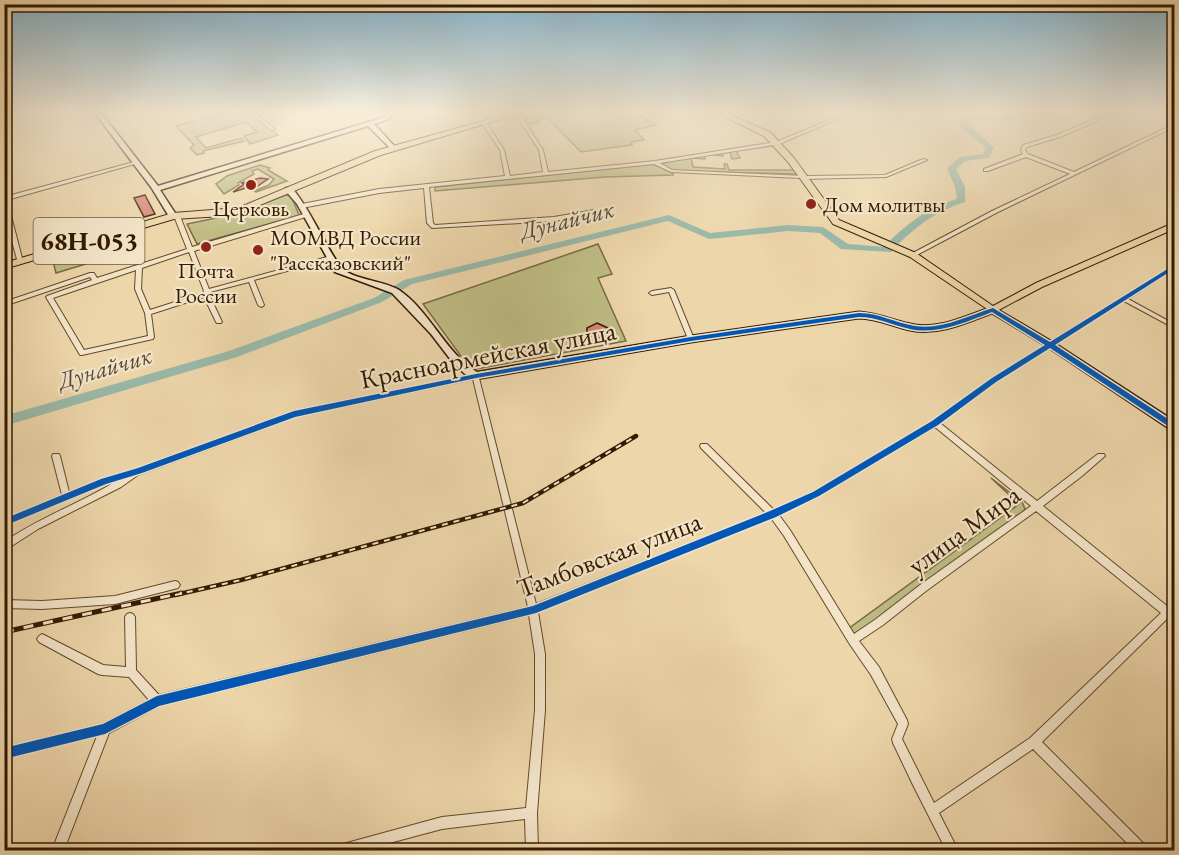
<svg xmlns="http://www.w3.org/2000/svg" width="1179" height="855" font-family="'EB Garamond',serif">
<rect width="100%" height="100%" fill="#edd6aa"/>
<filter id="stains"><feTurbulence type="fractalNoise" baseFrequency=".00333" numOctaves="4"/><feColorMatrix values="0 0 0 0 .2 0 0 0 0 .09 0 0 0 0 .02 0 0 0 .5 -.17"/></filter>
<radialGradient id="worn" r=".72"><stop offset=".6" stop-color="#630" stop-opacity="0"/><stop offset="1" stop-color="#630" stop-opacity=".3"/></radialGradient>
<g fill="#bfbc84" stroke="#796b42" stroke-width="1.5">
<path d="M223,113h28l27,22 -28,9 -6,-8 13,-4 -11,-10 -50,15 10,11 35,-10 3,3 -41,10 1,2 -7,2 -7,-7 4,-3 -18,-19z"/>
<path d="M542,113h93l21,12 -21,5 9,10 -13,2 1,3 -51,7 -34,-34 -10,2 2,3 -14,1 -3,-4 3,-2 13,-1 -1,-2z"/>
<path d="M772,145l4,1 12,14 -16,-14 -36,5 4,7 -8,1 -2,-7 -7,1v3l-18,-2v5l-14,-1 2,9 32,2 -1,-5h3l2,6h67l1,4 -125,-3 -14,-7 46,-10z"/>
<path d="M653,164l19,8 1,3 -68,2 -170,14v-4z"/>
<path d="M260,165l10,3 -2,2 19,11 -31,11 -2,-1 15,-6 5,-6 -16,-10 -6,2 2,3 -16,9 1,2 -15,9 -8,-10 11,-8z"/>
<path d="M286,195l5,1 8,19 -2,1 -100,28 -10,-20 48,-10z"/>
<path d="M598,244l14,30 -14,4 28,63 -155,29 -48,-66z"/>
<path d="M83,249l6,14 -33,10 -4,-15 11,-3 4,8 6,-3 -3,-7z"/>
<path d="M991,478l31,24 3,7 -2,3 -165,123 -7,-1 -3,-5 171,-125z"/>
</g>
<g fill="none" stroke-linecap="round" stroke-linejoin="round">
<path fill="#99b9a9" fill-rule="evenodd" d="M1004,113h8l5,5 -4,2 -44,1 -2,3 27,23 -5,11 -24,3 -9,8 9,18v15c-30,9 -53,27 -74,50l-50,-3 -21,-16 -32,-2 -79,8 -41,-18 -256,63 -30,18 -145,55 -233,69v-10l225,-65 145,-53 30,-18 265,-65 41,18 78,-8 35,2 25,17 36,3c21,-22 44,-40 73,-48l-2,-12 -8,-19 13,-11 23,-3 3,-6 -27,-22v-4l8,-5 39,-1z"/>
</g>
<g fill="#d68677" stroke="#331a00" stroke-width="1.5">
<path d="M260,178l8,1 -16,11 -3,-3 -16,5 11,-8 -2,-1z"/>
<path d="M145,195l10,19 -11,3 -10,-19z"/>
<path d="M597,323l11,5 -2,8 -9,2 -10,-4v-6z"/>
</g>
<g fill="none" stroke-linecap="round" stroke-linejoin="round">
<g stroke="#62492a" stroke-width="2">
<g id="street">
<path d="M251,113h4l20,16 -4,1z"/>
<path d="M516,113h3l24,37 5,22 107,-11 121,-19 71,-29h5l-73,31 -119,19 12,7 133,6 80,-1 38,-16 4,1 -41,17 -82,2 -2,-1 -131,-6 -17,-8 -225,23 4,36 2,2 119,-8 40,-7 3,2 -3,2 -40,7 -122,7 -5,-5 -3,-35 -45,5 -77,15 -3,-2 3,-2 77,-15 126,-13 -5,-26 -18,-27 2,-1h2l18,28 6,26 33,-4 -4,-22 -24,-36z"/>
<path d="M1110,113h5l-55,24 -33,10 -2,3 3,4 46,18 98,-47h2v2l-178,86 -81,43h-4v-2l81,-43 78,-37 -44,-17 -38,14h-4v-2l39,-15 -2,-4 2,-5 33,-10z"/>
<path d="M1165,113l9,1v2l-9,-2z"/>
<path d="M134,162l4,1 -131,37 16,62 -3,2 -2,-1 -14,-51v-15z"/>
<path d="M307,213l2,1v2l-115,35 15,38 118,-32 2,-1 3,2 -1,1 -77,21 10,25 -1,1 -2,1 -3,-2 -9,-23 -39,10 -1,2 13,28 -1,1h-4l-1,-1 -12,-25 -53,17 3,23 -1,2 -71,16h-2l-34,-58 1,-1 45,-16 -2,-3 -86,29v-4l86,-29h4l3,5 90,-29 -13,-33 1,-1 5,1 12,31zM189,252l15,39 -1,2 -53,17 -9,-21 1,-21zM136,270l-1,19 10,24 3,23 -64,14 -31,-52z"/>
<path d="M1174,265v4l-46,30 46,25v4l-50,-27 -128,81 -56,41 97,78 61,-47h6l1,2 -23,20 -39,30 124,100 4,-3 3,-1v10l-132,130 104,104 2,4h-14l-101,-101 -94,64 19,37h-12l-33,-65 -20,-42 -1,-4 6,-15 -27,-49 -22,-32 -65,-107 -13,-18 -233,94 7,42v56l-8,103 1,37h-12l-1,-31 -83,10 -79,21h-26l2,-4 4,-2 99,-27 84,-9 9,-98v-56l-6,-39 -370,91 -50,27 -45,117h-12l45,-114 -93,23v-11l99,-24 46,-24 -20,-23 -27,-2 -4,-1 -59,-32 -2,-3 2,-3 3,-2 61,31 23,2 -1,-50 2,-3 3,-1 3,1 2,3 1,53 23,25 369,-88 -55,-228 -178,38 -157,58 -17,12 -83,42 -34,22v-9c36,-25 77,-39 114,-62l-12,4 -102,42v-7l58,-24 -10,-39 1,-2h6l1,2 9,36 32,-13 37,-11 156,-57 182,-37h2l58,230 230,-91 -65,-65 -1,-2 1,-2h6l67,66 39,-18 119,-71 60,-43zM935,427l96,79 -111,79 -44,34 -22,15 -64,-104 -11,-15 40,-19zM1036,511l125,102 -131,125 -96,65 -32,-64 6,-15 -1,-4 -28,-53 -20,-26 24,-16 43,-34z"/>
<path d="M671,288l3,2 20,49 -1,2h-4l-1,-2 -19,-47 -17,3 -3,-2 3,-2z"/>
<path d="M1170,388h4v4h-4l-1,-2z"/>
<path d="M175,581l3,1 2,3 -2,3 -63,16 -73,5 -38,-1v-8l38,1 73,-5z"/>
</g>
</g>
<g stroke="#331a00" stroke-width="3">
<g id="secondary">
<path d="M95,113h6l57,73 227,-69 2,-4h6l-4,6 -15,5 22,24 -5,1 -23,-23 -208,64 17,26 -4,2h-3l-19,-31z"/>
<path d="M286,188h6c20,24 30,53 48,78 10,14 43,14 59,24 31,21 47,64 78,82l214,-36 168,-24c20,1 36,10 56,13 28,4 52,-10 78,-18l61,36 120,78v9l-4,-1 -122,-82 -56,-34c-26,10 -54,23 -82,17 -18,-4 -33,-12 -51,-12l-168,24 -215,37 -11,-5 -11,-10 -23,-30 -39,-41 -57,-21 -38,-68 -12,-14z"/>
</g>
</g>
<g stroke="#331a00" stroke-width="2">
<g id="primary">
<path d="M512,113h10l-141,42 -138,57 -20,4 -49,3 -170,50v-6l169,-50 65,-5 137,-57z"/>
<path d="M717,113h8l45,19 24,26 45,62 77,33 77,53 43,-23 135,-59h3v5l-132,58 -49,26 -83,-56 -77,-33 -45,-62 -24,-26z"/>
</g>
</g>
<use href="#street" fill="#f3e4c8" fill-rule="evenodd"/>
<use href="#secondary" fill="#f3e4c8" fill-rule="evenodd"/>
<use href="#primary" fill="#edd6aa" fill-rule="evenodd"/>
<g stroke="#331a00" stroke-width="4.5">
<path id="rail-far1" d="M175,595l66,-15 282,-77 113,-67"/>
</g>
<g stroke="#331a00" stroke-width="5">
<path id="rail" d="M4,632l178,-39"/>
</g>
<use href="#rail-far1" stroke="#f3e4c8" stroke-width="2" stroke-dasharray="6" stroke-linecap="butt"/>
<use href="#rail" stroke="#f3e4c8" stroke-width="3" stroke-dasharray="10" stroke-linecap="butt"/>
<g stroke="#f3e4c8" stroke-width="3">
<path id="cycleway" d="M1174,265v4l-119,76 119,78v6l-3,-1 -121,-80 -54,34 -58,43 -119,71 -43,21 -240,96 -377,93 -54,28 -101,25v-11l99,-24 54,-28 376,-90 237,-95 43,-19 119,-71 60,-43 53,-33 -53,-33c-26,10 -54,23 -82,17 -18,-4 -33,-12 -51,-12l-168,24 -215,37 -181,39 -153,56 -36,11 -102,42v-7l97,-40 37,-11 156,-57 182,-37 215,-37 168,-24c20,0 36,10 56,13 27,4 52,-10 78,-18l57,34z"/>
</g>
<use href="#cycleway" fill="#0057b8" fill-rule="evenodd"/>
</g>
<linearGradient id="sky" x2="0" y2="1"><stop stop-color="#88b6cf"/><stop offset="0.48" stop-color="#f7edd9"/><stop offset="1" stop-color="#f7edd9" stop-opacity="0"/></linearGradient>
<rect width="1179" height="233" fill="url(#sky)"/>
<g fill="#8f2418" stroke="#f3e4c8" stroke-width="2">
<circle cx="251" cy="185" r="6"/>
<circle cx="811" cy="204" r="6"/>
<circle cx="206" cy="247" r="6"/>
<circle cx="258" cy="250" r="6"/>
</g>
<g text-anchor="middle" stroke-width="4.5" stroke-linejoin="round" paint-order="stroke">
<g font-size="22" fill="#331a00" stroke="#f3e4c8" text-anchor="start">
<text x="823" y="212">Дом молитвы</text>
<text x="251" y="216" text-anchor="middle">Церковь</text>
<text x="270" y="245">МОМВД России<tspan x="270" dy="25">"Рассказовский"</tspan></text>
<text x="206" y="278" text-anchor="middle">Почта<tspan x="206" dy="25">России</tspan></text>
</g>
<g font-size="24" font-style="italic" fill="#524a33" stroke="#f3e4c8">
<text transform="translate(567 220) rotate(-14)" y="8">Дунайчик</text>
<text transform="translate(105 368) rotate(-16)" y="8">Дунайчик</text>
</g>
<rect fill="#f3e4c8" stroke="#6d573c" stroke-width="1.5" x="33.5" y="218" width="111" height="46" rx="4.5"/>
<g font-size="26" font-weight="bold" fill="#331a00">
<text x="89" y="250">68Н-053</text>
</g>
<g font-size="27" fill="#331a00" stroke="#f3e4c8">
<text transform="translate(488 355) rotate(-11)" y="9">Красноармейская улица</text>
<text transform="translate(964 530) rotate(-36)" y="9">улица Мира</text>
<text transform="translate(609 555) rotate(-21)" y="9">Тамбовская улица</text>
</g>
</g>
<rect width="1179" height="855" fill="none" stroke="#edd6aa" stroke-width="24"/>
<rect x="6" y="6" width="1167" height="843" fill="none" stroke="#331a00" stroke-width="3"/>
<rect x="12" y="12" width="1155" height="831" fill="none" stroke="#331a00" stroke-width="1.5"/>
<rect width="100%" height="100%" filter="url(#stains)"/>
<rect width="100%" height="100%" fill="url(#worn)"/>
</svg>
